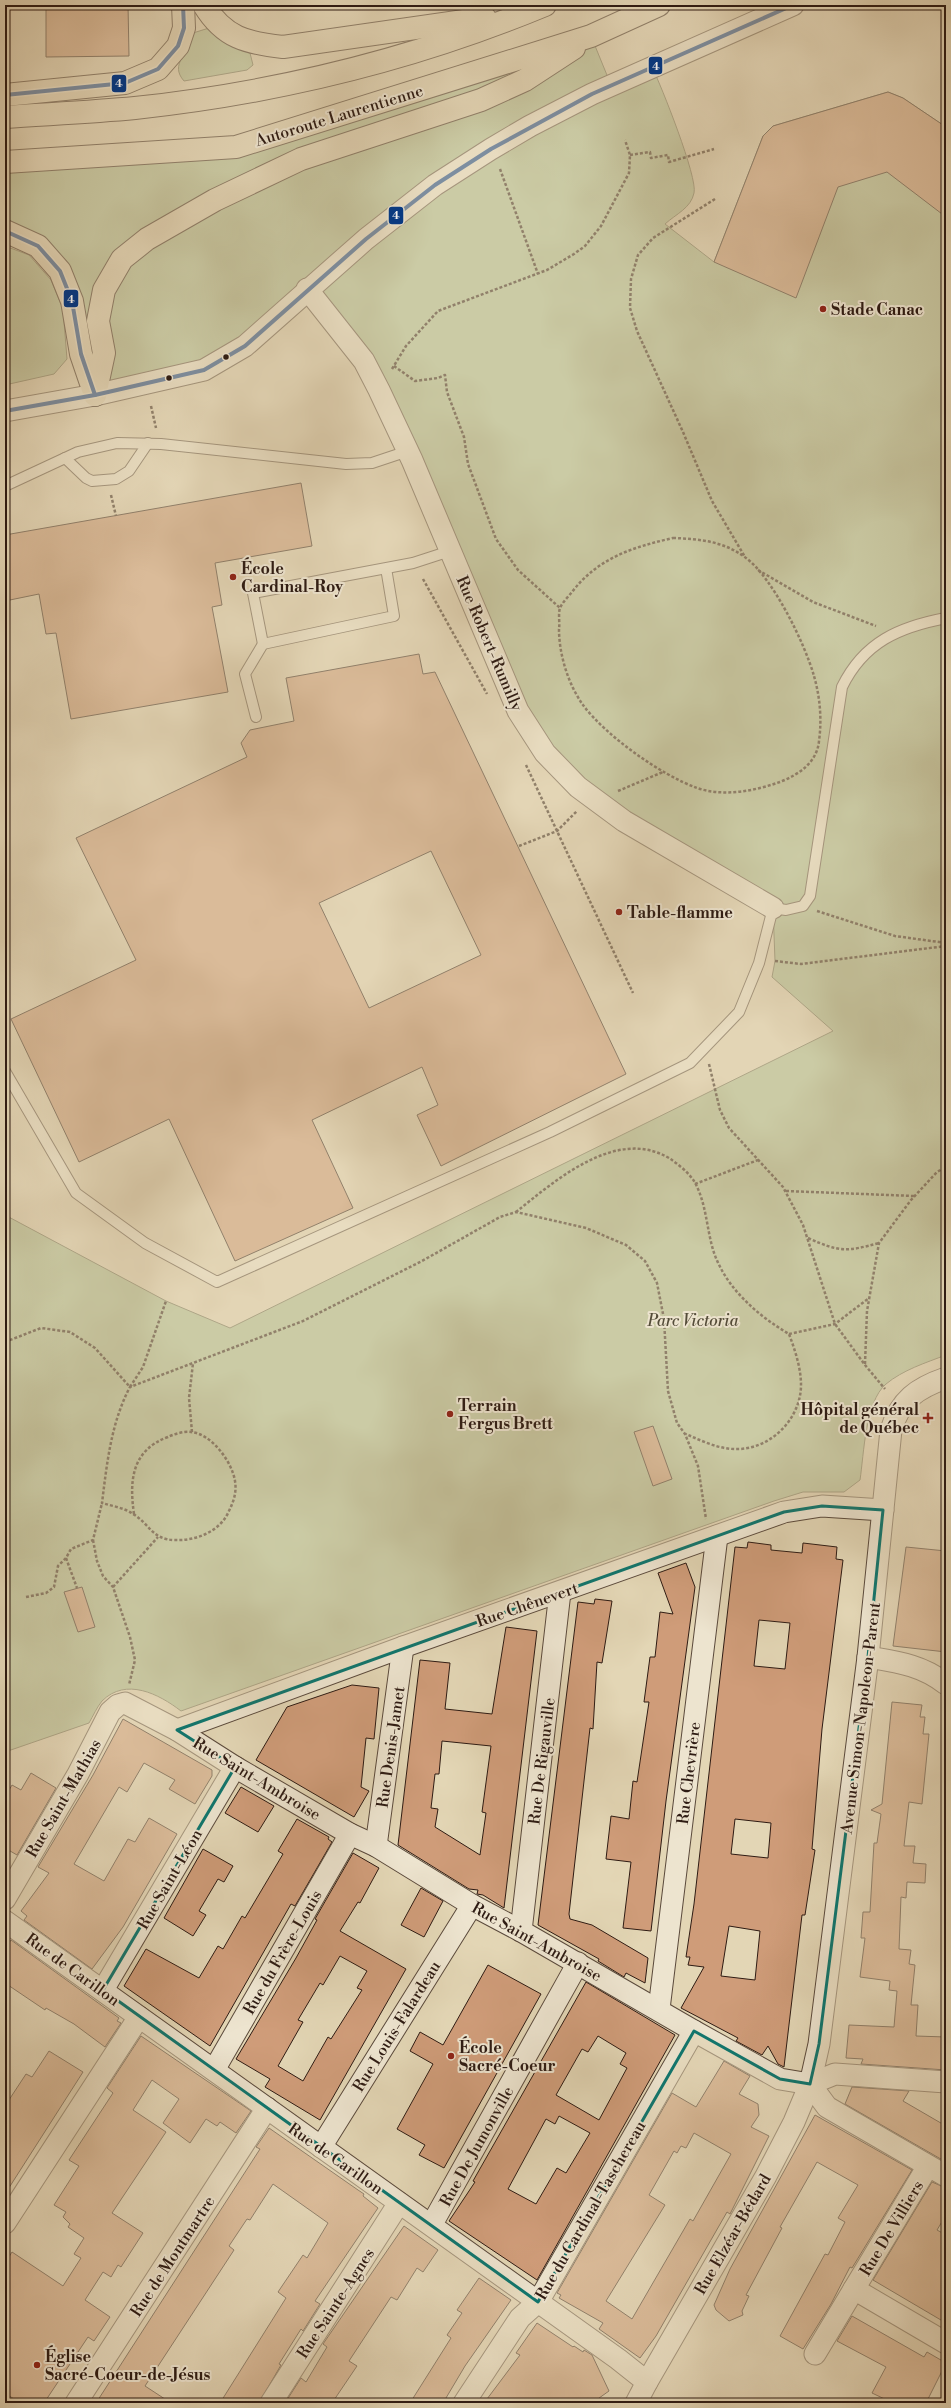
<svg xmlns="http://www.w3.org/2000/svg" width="951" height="2408" font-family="'Libre Bodoni',serif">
<rect width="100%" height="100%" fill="#e3d6b5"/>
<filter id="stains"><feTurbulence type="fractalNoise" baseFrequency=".005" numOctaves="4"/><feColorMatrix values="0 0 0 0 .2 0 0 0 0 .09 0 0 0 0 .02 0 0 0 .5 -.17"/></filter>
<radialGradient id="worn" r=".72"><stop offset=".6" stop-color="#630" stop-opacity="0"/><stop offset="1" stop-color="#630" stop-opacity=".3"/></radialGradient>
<g fill="#aebf92" stroke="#6e6d52">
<path d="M209,28l14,13 27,12 3,12 -6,5 -63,11c-15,-17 5,-27 9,-48z"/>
<path d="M591,36l20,49 41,-18c9,18 46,111 42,126 -3,15 -18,21 -29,31l49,38 49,-126 10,-10 115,-34 15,6 43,29v1228c-21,8 -43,15 -60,29 -21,18 -22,70 -26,96l-16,12h-41l-29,9 -593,210c-22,-17 -55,-34 -79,-10 -5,6 -9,15 -13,22l-84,29v-537l161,86 64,27 603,-297 -61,-54 3,-16 -2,-53 -149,-87 -106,-110 -110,-260 -101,-162 -62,57 -150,49 -35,-124 -55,-40v-69l231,-15z"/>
<path d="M5,246l24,9 22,25 12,29 4,50 -13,15 -49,11z"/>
</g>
<g fill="#cf9c79" stroke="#2e1b13" fill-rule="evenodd">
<path d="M46,5h82l1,51 -83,1z"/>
<path d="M888,92l15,6 43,29v90l-59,-45 -49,15 -42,111 -82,-36 49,-126 10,-10z"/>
<path d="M301,483l11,63 -97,17 7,42 -10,2 16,85 -157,27 -15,-86 -10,1 -7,-40 -34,7v-66z"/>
<path d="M419,654l4,20 12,-2 191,402 -185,92 -24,-51 21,-10 -16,-38 -110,53 41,88 -118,53 -66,-142 -90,43 -68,-143 125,-59 -60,-122 171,-81 -6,-14 9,-13 44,-9 -8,-43zM431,851l50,104 -112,53 -50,-105z"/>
<path d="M653,1426l19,53 -19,7 -19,-54z"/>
<path d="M748,1542l23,3v5l31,3 1,-10 34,4 -1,12 7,1 -21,169 -10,120 3,1 -10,65h-3l-18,152 -6,-3 -10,-18 -6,9 -26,-14 2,-3 -57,-30 23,-41 -16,-2 2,-8h-4l8,-53 41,-357 12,1zM759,1620l31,3 -5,46 -31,-3zM735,1819l36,4 -3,35 -37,-4zM729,1926l31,5 -5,49 -34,-4z"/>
<path d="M906,1547l40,4v101l-53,-6z"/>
<path d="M686,1563l9,24 -29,214 -15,130 -28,-3 8,-66 -25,-3 5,-43 18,3 4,-38 4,1 12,-80h-5l6,-45h5l5,-45 13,2 -15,-41z"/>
<path d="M82,1587l13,40 -17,5 -14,-40z"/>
<path d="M595,1599l17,2 -10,62 -5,-1 -4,67 -3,-1 -21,186 1,5 22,6 56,33 -3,25 -19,-10 -2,4 -26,-16 1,-2 -61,-34 40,-323 16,2z"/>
<path d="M506,1627l31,4 -33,277 -21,-13 -6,-1 1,-4 -9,-1 -71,-44 22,-185 30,3 -5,46 47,5zM442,1741l49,5 -9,66 4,1 -6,42 -45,-28 3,-18 -7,-1 4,-34h4z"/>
<path d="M352,1685l27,3 -5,51 -8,-1 -5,49 8,4 -15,26 -98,-57 31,-53z"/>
<path d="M892,1702l30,3 -2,12h5l-2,17h6l-7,70 -13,-2 -5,44h11l-2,17 13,1 -1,19 -18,-1 -1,16 -5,-1 -2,52 12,1 -2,14 6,1 -4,40h7l-2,31 30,1v33l-85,-6 2,-5 -17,-1 3,-33 45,2 3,-36 -8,-1 1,-9 -30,-4 5,-39h-4l2,-26h7l4,-69h3l4,-29 -10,-4 11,-6z"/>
<path d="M123,1719l89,51v6l-17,28 -26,-15 6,-9 -31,-17 -17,29 -8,-5 -45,77 30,17 24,-42 7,3 14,-24 28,16 -54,93 -31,42 -68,-49 3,-4 -6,-5 28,-38 -11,-6 55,-92z"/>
<path d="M31,1773l25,15 -39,67 -12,-7v-51l7,-12 9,5z"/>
<path d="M241,1787l33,19 -16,26 -33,-19z"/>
<path d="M297,1819l32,18 -1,2 4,3 -37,64 -4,-2 -81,142 -86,-60 22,-37 53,29 19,-32 5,3 19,-33 3,2 38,-64 -5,-3z"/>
<path d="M203,1849l30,17 -9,16 -6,-3 -19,32 7,4 -13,21 -29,-18z"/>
<path d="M353,1853l26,15 -19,35 -2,-1 -18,29 66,38 -86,151 -55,-33 5,-8 -34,-20 60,-101 21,-38 -2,-1zM340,1956l27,15 -10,17 5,2 -31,49 -3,-2 -25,44 -25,-15 25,-44 -5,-2 22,-37 3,2z"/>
<path d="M421,1888l22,13 -19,36 -23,-12z"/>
<path d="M11,1940l108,78 -2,3 4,2 -16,24 -31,-23 -28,-16 -1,2 -40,-27v-34z"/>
<path d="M488,1965l53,29 -97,174 -25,-13 6,-10 -28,-16 36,-65 -23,-13 10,-19 23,13z"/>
<path d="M586,1982l89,53 -138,245 -88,-59 26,-39 -2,-1zM598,2036l28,17 -6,11 7,4 -28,52 -43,-25 26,-46 6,3zM559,2116l31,17 -24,40 -9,-5 -21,36 -28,-15 38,-70 9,5z"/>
<path d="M141,2036l110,75 -15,22 -16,-11 -3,4 -11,-7 -16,24 -27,-20 16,-24 -27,-19 -19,30 33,22 -54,81 31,20 -22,34 -3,-2 -7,12 -8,-5 -18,28 25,17 -16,24 -6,-4 -44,66h-24l-15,-10v-130l7,-11 51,34 18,-28 -7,-4 10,-16 -16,-11 2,-3 -7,-7 3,-5 -12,-7 25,-39 -10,-6 44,-67 -6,-5z"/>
<path d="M49,2051l34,21 -78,122v-88l21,-32 6,3z"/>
<path d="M724,2061l26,15 -11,18 19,10 1,11 -8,12 18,9 -39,78 -3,-2 -71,124 -16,22 -41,-29 4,-6 -44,-25 2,-3 -4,-2 115,-200 24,14zM694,2133l37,21 -38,67 -3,-2 -58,100 -26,-18 59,-96 -16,-10 25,-44 3,2 4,-7 5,2z"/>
<path d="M852,2087l57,4 -6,10 43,25v36l-101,-58z"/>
<path d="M815,2115l97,55 -60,98 -2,-1 -19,37 -28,45 -23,-13 45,-82 3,1 17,-33 -7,-4 20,-33 -41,-23 -37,65 2,1 -36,67 3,1 -7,15 1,4 -14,6 -13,-11 -2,-5 16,-36z"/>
<path d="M269,2128l89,62 6,4 -1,2 15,12 -63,93 5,3 -17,27 -2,-2 -22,35 2,1 -22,38h-39l66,-105 -8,-6 25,-37 4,3 21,-35 -55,-39 -23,36 -3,-1 -18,27 5,4 -89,136 26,17h-75l164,-254 -4,-2z"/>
<path d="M932,2182l14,6v27l-9,15 9,5v88l-73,-43z"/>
<path d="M404,2226l34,24 -15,22 -6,-4 -20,32 -6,-3 -42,64 8,5 -25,37h-47l16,-25 5,4 21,-35 -4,-3z"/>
<path d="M479,2278l32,22 -46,66 -22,37h-33l41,-65 -4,-3 15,-22 -5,-3z"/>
<path d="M852,2316l72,41 3,-5 19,11 -20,40h-33l-21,-10 14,-26 -49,-26z"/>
<path d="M537,2323l36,24 1,-1 9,6 1,-2 8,5 17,36 -17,12h-108l36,-48 -4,-2z"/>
</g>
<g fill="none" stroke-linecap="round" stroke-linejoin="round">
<g stroke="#5b4a3c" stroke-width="12">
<g id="service">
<path d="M65,458l21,20 6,3 24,-2 13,-8 19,-28"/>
<path d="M5,486l73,-34 39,-9 44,1 185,20 26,-1 36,-12"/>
<path d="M386,568l8,48 -131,28 -10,-51 160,-30 37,-12"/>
<path d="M256,717l-11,-43 18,-30"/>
<path d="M5,1071l71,122 69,50 72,39 333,-150 140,-69 49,-51 20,-49 14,-55 13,2 17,-4 7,-10 32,-209c22,-45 57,-60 104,-69"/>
</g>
</g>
<g stroke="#5b4a3c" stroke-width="23">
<g id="minor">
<path d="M307,289l57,72 15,29 33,70 106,251 27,42 33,34 46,34 149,87"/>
<path d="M5,411l90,-16 109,-25 41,-24 121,-107 69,-54 56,-36 39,-23 62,-32 201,-89"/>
<path d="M868,1657c30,5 54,8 78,27"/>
<path d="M177,1730l226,-83 381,-135 38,-6 61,4"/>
<path d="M376,1846l27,-199"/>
<path d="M5,1899l73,-125 32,-62 8,-7 7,-2 52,27 58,37 115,67 26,12 96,59 49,26 173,100 86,48 30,5 17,23 119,69"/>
<path d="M5,1921l613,438 29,23 -11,21"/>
<path d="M521,1931l39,-339"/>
<path d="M103,1990l132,-223"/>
<path d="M659,2009l58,-473"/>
<path d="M214,2070l136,-236"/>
<path d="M810,2084l25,-10 111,8"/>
<path d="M321,2147l151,-242"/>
<path d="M928,2166l-74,123 92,54"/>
<path d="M5,2223l134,-206"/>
<path d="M432,2224l146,-261"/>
<path d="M815,2354l39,-65"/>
<path d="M647,2382l119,-206 28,-54 16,-38 9,-40 49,-387 23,-227c9,-30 26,-42 55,-52"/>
<path d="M76,2403l191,-295"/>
<path d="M271,2403l128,-200"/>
<path d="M464,2403l56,-85 18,-16 156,-271"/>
</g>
</g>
<g stroke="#2e1b13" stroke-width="24">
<g id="motorway">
<path d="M204,5c20,33 43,38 79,42l202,-29"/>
<path d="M5,95l120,-12 33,-14 20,-23 6,-18 -1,-23"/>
<path d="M5,117c43,-3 87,-5 130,-9 140,-15 280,-49 410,-103"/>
<path d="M5,162l231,-15 355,-111 68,-31"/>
<path d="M5,231l33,15 22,25 12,30 9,53 14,41"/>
<path d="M95,395l9,-42 -6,-32 6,-31 18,-31 25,-20 68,-39 86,-41 180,-59 44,-20 49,-32"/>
</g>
</g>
<g stroke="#2e1b13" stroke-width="2.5" stroke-dasharray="3 2" stroke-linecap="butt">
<path d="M630,155l20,-3 1,6 17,-3 1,7 45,-13"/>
<path d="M500,169l38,105"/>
<path d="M715,199l-62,39 -15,17 -7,24 -1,29 7,23 46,101 29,69 33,56"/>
<path d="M394,366l21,15 23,-3 7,-3 2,17 17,45 4,27 28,75 22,31 42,38"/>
<path d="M392,369l14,-23 32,-35 109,-41 27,-16 11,-8 16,-20 28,-53 1,-18 -5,-15"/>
<path d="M151,406l5,22"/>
<path d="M111,495l5,21"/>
<path d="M673,538c26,1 51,3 73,20 27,20 59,86 68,118 6,21 8,43 5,65 -2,21 -19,33 -39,41 -26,9 -56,15 -83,6 -36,-13 -91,-52 -114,-83 -15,-21 -24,-51 -24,-76 1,-6 -1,-15 1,-21 2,-5 8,-11 12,-16 26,-34 61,-45 101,-54z"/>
<path d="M758,570l55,32 63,24"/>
<path d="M423,579l64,115"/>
<path d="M526,765l107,228"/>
<path d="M618,791l45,-19"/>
<path d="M519,846l38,-15 20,-20"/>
<path d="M817,911l78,25 51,7"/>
<path d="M775,961l26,3 145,-18"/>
<path d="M709,1064l11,46 9,18 54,59 20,38 32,99 30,41 20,24"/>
<path d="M695,1184l63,-24"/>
<path d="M786,1191l128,5"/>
<path d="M516,1212c40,-32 100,-85 153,-54 9,6 19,14 25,23 11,19 12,40 17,61 9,41 44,72 78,92 6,16 12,34 12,51 0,33 -29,63 -62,64 -19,1 -37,-8 -53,-15"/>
<path d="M808,1238c31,14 38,14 71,5"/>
<path d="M789,1334l46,-10 34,-26"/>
<path d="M5,1342l36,-14 29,4 25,16 35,39 13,-20 23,-66"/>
<path d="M865,1364l2,-53 12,-68 32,-43 26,-28 9,-5"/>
<path d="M192,1432l-3,-34 4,-35"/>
<path d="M134,1514c-5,-34 -2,-64 34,-77 6,-3 16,-6 23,-5 21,2 41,30 44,49 2,12 -2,22 -7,32 -9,19 -33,28 -53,27 -23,0 -25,-16 -42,-26 -8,-6 -21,-8 -31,-11 5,-40 9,-80 28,-116l173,-66 119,-60 78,-44 16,-5 70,16 40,17 19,16 12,22 7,36 4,72 9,32 8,11 13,32 8,53"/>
<path d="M93,1540l4,21 6,15 10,11 17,50 5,23 -6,25"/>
<path d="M66,1558l11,30"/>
<path d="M113,1587l45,-50"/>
<path d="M26,1597l20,-4 8,-6 4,-21 8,-8 5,-9 22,-9 9,-37"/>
</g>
<use href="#service" stroke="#ede4cf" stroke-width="10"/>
<use href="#minor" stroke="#ede4cf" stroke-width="21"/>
<use href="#motorway" stroke="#e3d6b5" stroke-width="22"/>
<g stroke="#ede4cf" stroke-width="7">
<g id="bus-1">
<path d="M5,95l120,-12 33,-14 20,-23 6,-18 -1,-23"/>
<path d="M5,231l33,15 22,25 12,30 9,53 14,41"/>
<path d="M5,411l90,-16 109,-25 41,-24 121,-107 69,-54 56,-36 101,-55 201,-89"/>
</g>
</g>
<use href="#bus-1" stroke="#013888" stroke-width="4"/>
</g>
<path d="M0 0H951V2408H0ZM822,1506l61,4 -15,147 -49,387 -9,40 -30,-5 -86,-48 -156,271 -435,-312 132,-223 -58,-37 607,-218z" fill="#e3d6b5" fill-opacity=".55" fill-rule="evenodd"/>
<path fill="none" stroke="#0f766e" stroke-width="3" stroke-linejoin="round" d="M822,1506l61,4 -15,147 -49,387 -9,40 -30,-5 -86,-48 -156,271 -435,-312 132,-223 -58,-37 607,-218z"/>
<g fill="#8f2418" stroke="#ede4cf" stroke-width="1.5">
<circle cx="823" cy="309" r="4"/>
<circle cx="233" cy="577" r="4"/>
<circle cx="619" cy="912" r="4"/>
<circle cx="450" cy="1414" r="4"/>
<path d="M926 1412h4v4h4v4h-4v4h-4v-4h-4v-4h4z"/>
<circle cx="451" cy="2056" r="4"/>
<circle cx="37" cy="2365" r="4"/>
</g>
<g fill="#2e1b13" stroke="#ede4cf" stroke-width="1.5">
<circle cx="226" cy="357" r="3.5"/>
<circle cx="169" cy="378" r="3.5"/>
</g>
<g text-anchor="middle" stroke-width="4" stroke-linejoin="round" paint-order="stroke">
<g font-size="16" fill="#2e1b13" stroke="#ede4cf">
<text transform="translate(339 115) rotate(-17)" y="6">Autoroute Laurentienne</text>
<text transform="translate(490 643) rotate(67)" y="6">Rue Robert-Rumilly</text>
<text transform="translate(527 1604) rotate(-19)" y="6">Rue Chênevert</text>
<text transform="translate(860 1718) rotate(-83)" y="6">Avenue Simon-Napoleon-Parent</text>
<text transform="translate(390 1747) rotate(-82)" y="6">Rue Denis-Jamet</text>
<text transform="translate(541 1761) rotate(-83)" y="6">Rue De Rigauville</text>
<text transform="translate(688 1773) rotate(-83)" y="6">Rue Chevrière</text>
<text transform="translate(257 1778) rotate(31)" y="6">Rue Saint-Ambroise</text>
<text transform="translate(63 1798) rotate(-60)" y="6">Rue Saint-Mathias</text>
<text transform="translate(169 1879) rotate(-60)" y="6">Rue Saint-Léon</text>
<text transform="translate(537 1941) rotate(29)" y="6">Rue Saint-Ambroise</text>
<text transform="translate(282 1952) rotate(-60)" y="6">Rue du Frère-Louis</text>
<text transform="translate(73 1969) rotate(36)" y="6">Rue de Carillon</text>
<text transform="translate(396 2026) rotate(-58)" y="6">Rue Louis-Falardeau</text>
<text transform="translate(476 2146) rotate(-61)" y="6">Rue De Jumonville</text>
<text transform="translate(336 2158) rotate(35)" y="6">Rue de Carillon</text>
<text transform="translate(590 2210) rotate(-60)" y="6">Rue du Cardinal-Taschereau</text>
<text transform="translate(891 2228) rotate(-59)" y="6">Rue De Villiers</text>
<text transform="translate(732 2234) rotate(-60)" y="6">Rue Elzéar-Bédard</text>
<text transform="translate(172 2256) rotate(-57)" y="6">Rue de Montmartre</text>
<text transform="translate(335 2303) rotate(-57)" y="6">Rue Sainte-Agnes</text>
</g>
<g font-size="16" font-weight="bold" fill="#2e1b13" stroke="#ede4cf" text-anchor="start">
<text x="831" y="315">Stade Canac</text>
<text x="241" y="574">École<tspan x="241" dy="18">Cardinal-Roy</tspan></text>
<text x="627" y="918">Table-flamme</text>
<text x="458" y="1411">Terrain<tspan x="458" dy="18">Fergus Brett</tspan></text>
<text x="919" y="1415" text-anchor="end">Hôpital général<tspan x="919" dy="18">de Québec</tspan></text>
<text x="459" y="2053">École<tspan x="459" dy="18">Sacré-Coeur</tspan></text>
<text x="45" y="2362">Église<tspan x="45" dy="18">Sacré-Coeur-de-Jésus</tspan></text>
</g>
<g font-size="16" font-style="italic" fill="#544c39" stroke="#ede4cf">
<text x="693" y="1326">Parc Victoria</text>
</g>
</g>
<g stroke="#ede4cf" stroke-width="1.5">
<rect x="648" y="56" width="15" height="19" rx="4" fill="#013888"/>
<rect x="111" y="74" width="16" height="19" rx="4" fill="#013888"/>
<rect x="388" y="206" width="16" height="19" rx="4" fill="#013888"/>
<rect x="63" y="289" width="16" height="19" rx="4" fill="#013888"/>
</g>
<g font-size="11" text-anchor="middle" font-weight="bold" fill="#fff">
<text x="656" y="70">4</text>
<text x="119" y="87">4</text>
<text x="396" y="219">4</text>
<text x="71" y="303">4</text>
</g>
<rect width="951" height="2408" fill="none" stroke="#e3d6b5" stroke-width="20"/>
<rect x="6" y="6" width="939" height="2396" fill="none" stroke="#2e1b13" stroke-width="2"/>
<rect x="10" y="10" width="931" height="2388" fill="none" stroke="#2e1b13"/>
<rect width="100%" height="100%" filter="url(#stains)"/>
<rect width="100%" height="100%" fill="url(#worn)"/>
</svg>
